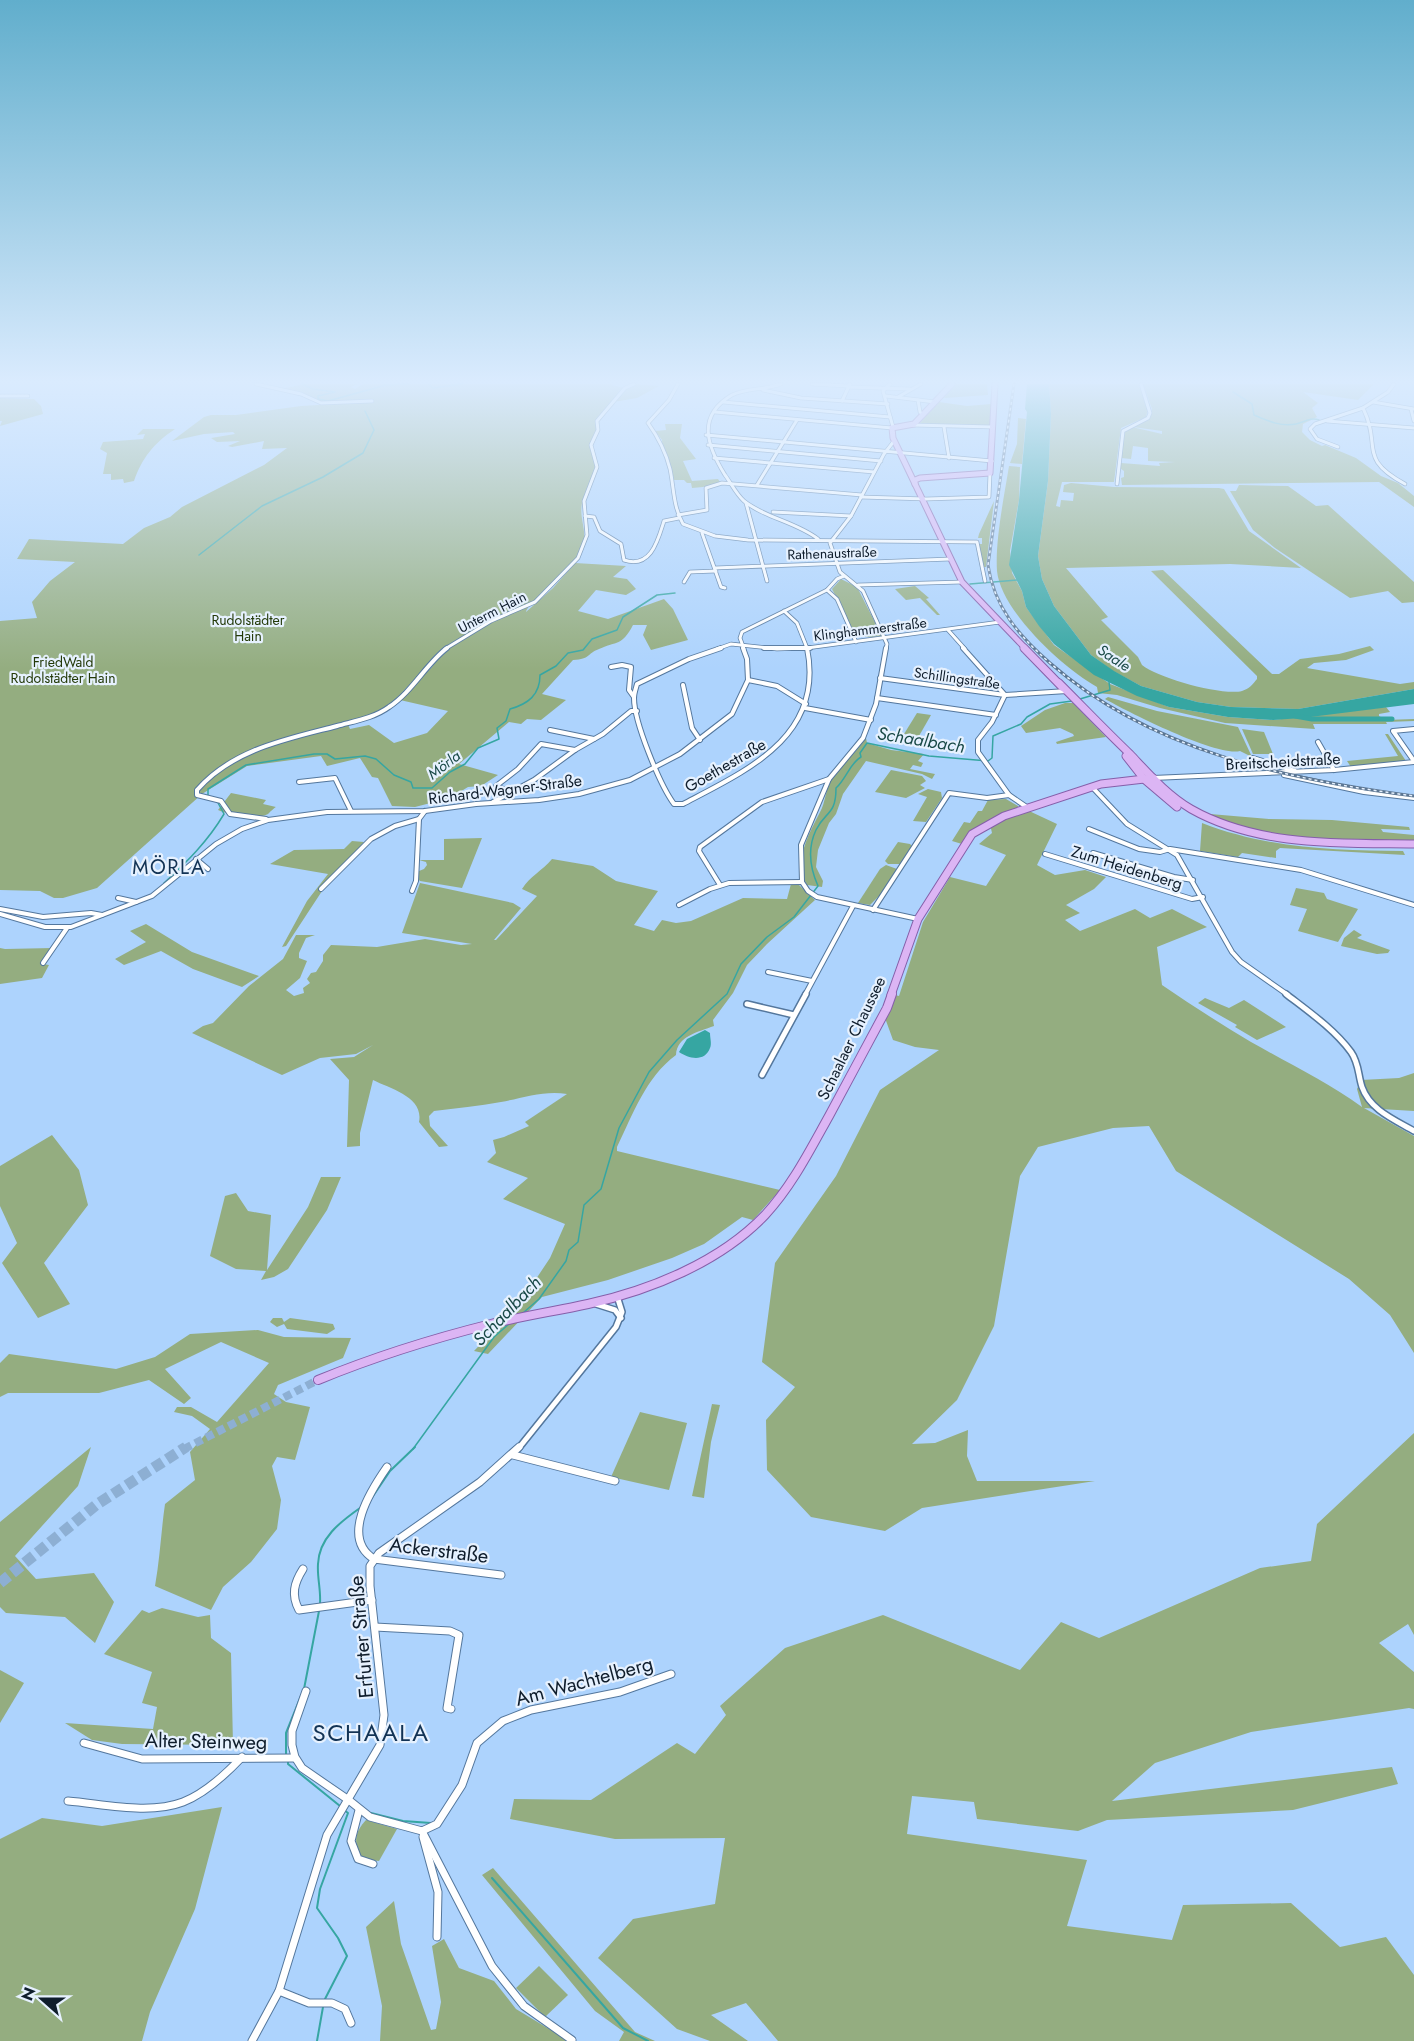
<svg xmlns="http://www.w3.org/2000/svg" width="1414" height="2041" font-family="Jost,sans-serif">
<rect width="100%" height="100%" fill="#add3fd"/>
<g fill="#94ad80" fill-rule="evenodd">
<path d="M304,384h53l-6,3 4,2 8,-5h251l-2,1 12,3 -1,6 2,-6 11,-4 23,2 -22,12 -24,4 -17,19v11l-6,14c1,6 5,11 5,18 1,14 -11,26 -13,39 -4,21 12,35 -8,58 -9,10 -47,43 -48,51l27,-24 22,-25 51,3 -13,11 14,2 9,10 -10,6 -30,-5 -18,21 30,8 56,-20 9,10 15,31 -37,10 -8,-15 4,-10h-14c-11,21 -16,16 -34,24 -13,5 -8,10 -26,11l-31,34 24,6 -25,20 -14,-1 -6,5 -12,-2 -50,42 39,11 -17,11 -13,1 -18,11 -35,9 -23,-1 -14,-28 -6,-1 -12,-19 -33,8 -6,-10 -74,10 -45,28 -105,94 -34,10h-9l-14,-7 -40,-1v-269l37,-3 -5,-16 18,-21 25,-19 -58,-3 12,-20 94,5 21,-16 26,-11 12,-10 82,-42 23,-17 -25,1 2,-8 -32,6 -4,-1 12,-5 -23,1 -6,-4 24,-4 -2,-2 -29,2 -32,7 32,-24 7,-2h25l65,-9 67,-4 -43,1 -44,-14zM444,649l-12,18 -32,33 48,11 -21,22 -33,10 -25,-18 -19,4 -3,-7 28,-8 14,-8z"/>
<path d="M956,384h31l1,11 -44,3z"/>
<path d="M1049,384h91l8,25 -2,8 -25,11 -7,54h-52l-6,24 4,1 1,-7 12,1 1,-8 -11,-1 1,-7 7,-2 43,4 105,1 5,1 25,42 52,37 -71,-4 -164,4 42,49 -7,3 37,37 4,8c16,13 80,31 100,26 7,-2 11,-7 15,-12v-3l-106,-105 12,-1 109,104h7l21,-15 39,-5 31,-8 4,4 -28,10 -32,3 -7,5 93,16 14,-2v7l-116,20 -67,-2 -34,-5 -56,-16 -28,-15 -22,-16 -37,-49 -12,-27 -4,-23 10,-75 3,-67z"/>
<path d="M1143,384h231l-16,16 -55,-8 15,11 -6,5 5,9 -14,7 -1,8 8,8 12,6 3,-1 31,13 25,18 17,7 16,13v11l-35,-25 -257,3 -1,-7 3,-1v-6l-3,-2v-6l39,3 -1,-3 16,-1 -27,-1v-13l-15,-2 -2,13 -10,-1 4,-28 7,-3 30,7v-3l-29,-4 17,-9 2,-9z"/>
<path d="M0,398l34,1 7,7 2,8 -43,12 2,-5h-2z"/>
<path d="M939,402l28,4 24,-2v21h-73z"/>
<path d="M1018,418l8,1 -4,45 -12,-1 7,-19z"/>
<path d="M665,424h17l-2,14 16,21 -13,2 9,20 26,-2 2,3 -17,5 -11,1 -1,-5h-4l-3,-3h-10c-2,-14 -13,-26 -12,-40l-7,-9 11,-1z"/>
<path d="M143,429h32c-21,14 -33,29 -41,52l-10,2 -1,-4 -12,1v-6h-8l4,-21 -7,-4 3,-7 40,-3 2,-5 -8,1z"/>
<path d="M1009,466l11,1 -1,33 -9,51 2,22 10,18 4,16 28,38 56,39 59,23 59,10 45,3 113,-13 4,5 -11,2v2l7,4 28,-1v2l-28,1 1,2h-74l2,5 -90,-6 -65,-15 -43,-13 -19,-2 -1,-6c-34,-19 -96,-76 -100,-116 -2,-30 7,-74 12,-105z"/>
<path d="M1239,485l49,1 28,20 12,-1 86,77v20l-12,1 -14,-12 -38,7 -75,-50 -22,-18 -23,-39h6z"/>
<path d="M994,501l-8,66h-3l-5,-23h4v-6h-4l1,-4z"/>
<path d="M841,579l16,8 25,49 -14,1 -13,-3 -23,-45z"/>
<path d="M915,586l14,12 -3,1 14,16h-3l-17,-17 -14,2 -11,-11z"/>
<path d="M1108,697l49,14 81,16 14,30 -12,-6c-23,6 -112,-39 -135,-52z"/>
<path d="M1065,703h8l33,34 -49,7 -1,-2 18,-6 -1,-2 -13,-6 -34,5 -5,-7 24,-16z"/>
<path d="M917,713l14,2 -12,21 -15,-2z"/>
<path d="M1242,729l22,3 9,22h-20z"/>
<path d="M1385,734h3l18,27 -55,6 -4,-6 51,-5z"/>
<path d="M866,738l1,5 24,7 33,4 -6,7 5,2 -2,4 -8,-2 -3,4 25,5 -3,5 -10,-5 -56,-13 -23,33 -7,20 -7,9 -11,27 -2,17 7,14 -1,6 -15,-2c-15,-25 4,-54 15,-77 4,-10 4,-21 11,-30 10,-15 23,-25 33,-40z"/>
<path d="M891,770l31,6 4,5 -6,4 5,3 -19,10 -31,-6z"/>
<path d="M928,789l13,3 1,6 -16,24 -13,-1 14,-24 -9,-3z"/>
<path d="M231,793l35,7 -3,4 13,3c-1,0 -7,6 -8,7 -11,6 -39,1 -50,-4z"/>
<path d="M1006,799l12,7v3l-42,19 -14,16 -10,-3 12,-19 6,1 8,-12h4l6,-11z"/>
<path d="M1027,810l30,14 -20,41 18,10 30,-5 21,7 -12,12 -28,16 14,8 -15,7 15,11 55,-22 15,9 22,-9 35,18 -50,20 5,38c29,20 59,39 89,57 37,21 76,40 111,65l-5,-18 4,-9 38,-2 15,-5v38l-50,-3 50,28v217l-24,-38 -41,-36 -173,-108 -27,-45 -36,2 -75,19 -18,29 -26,150 -37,74 -45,44 23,-1 33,-13 -1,26 10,25h118l-173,27 -37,23 -74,-14 -44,-47 -1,-50 29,-33 -33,-25 13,-99 61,-87 44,-86 59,-40 -24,-3 -22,-7 -8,-22 10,-23 4,1 24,-74 27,-45 36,9 20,-31 -27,-11 13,-11 -2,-9z"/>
<path d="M1210,814l59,5 63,1 77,7 1,3 -29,-1 2,3 31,3v7c-61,-1 -126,2 -184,-19 -6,-2 -15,-4 -20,-9z"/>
<path d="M1202,823c64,25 133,28 201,28l2,4 -125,-7 -4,3v7l-34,-5 -4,4 -38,-6z"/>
<path d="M482,838l-20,50 -42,-7 -2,-2 1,-8 5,-2 3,-4 -1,-3 -7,-2h25v-21z"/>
<path d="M352,841l12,1 -40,46 -38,58 -4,1 25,-46 21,-27 -58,-10 24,-14 50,-1z"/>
<path d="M898,842l12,2 2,2 -12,18h-12l-3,-3z"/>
<path d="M552,859l41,7 23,15 42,10 -24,34 20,6 8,-11 14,3 15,-2 52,-23 44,1 4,-15 8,1 16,15 -48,44 -20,21 -14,28 -20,27 1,6c-16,6 -37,10 -38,29 -30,22 -43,59 -59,92v4l163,39 -27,30 -11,-3 -38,27 -32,14 -64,22 -66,17 -54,57 -14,-3 46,-48 30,-45 15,-34 -62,-25 25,-21 -41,-16 9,-9 -3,-13 11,-3 25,-11 -4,-4 42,-28c-22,-4 -44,4 -66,8 -22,4 -45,6 -67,9l-5,5 1,10 18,20 -9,1 -20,-25c5,-25 -28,-33 -46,-42l-13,53v13l-13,1 2,-67 -19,-21 24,-2 19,-12 -17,9 -36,4 -38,17 -90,-42 11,-7 10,-3 36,-37 34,-27 13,-24h19l-9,3 -7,15v5l8,3 -7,17 -14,12 8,6 10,-3 -1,-5 7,-5 -3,-4 4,-6 5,-1 7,-11v-6l8,-10 46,2 48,-8 36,6 11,-1 -70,-11 18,-50 93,20 8,5 -27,32h2l41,-44 -15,-7c8,-13 20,-18 30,-30z"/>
<path d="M886,865l11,4 -16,25 -11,11 -12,-2 22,-34z"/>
<path d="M1296,888l28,5 3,6 31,10 -20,33 -40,-11 9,-22 -17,-4z"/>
<path d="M146,924l46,28 67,24 -17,11 -49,-18 -32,-18 -37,14 -9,-6 31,-17 -16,-11z"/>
<path d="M1354,930l8,5 -5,3 33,12 -2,3 -11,1 -36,-8 3,-8z"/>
<path d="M0,948l5,1 48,-1 -10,16 6,1 -7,13 -42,6z"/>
<path d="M1205,998l24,10 15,-8 42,27 -29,13 -22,-13 2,-2 -39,-22z"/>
<path d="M52,1135l27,35 9,35 -44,58 26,41 -32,14 -36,-55 15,-20 -17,-37v-40z"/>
<path d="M321,1177h20l-14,33 -39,59 -14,8 -13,3 5,-9 -30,-2 -26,-13 15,-60 11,-3 12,18 23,4 -4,55 41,-63z"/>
<path d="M273,1318h9l2,4 6,-4 43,6 2,5 -8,5 -40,-5 -3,-5 -7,3 -7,-5z"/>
<path d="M258,1330l26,7 67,1 -8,20 -65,27 -4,9 12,8 24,5 -15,53 -18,-3 -5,9 9,34 -4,29 -26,33 -28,25 -12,23 -56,-24c5,-28 6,-54 10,-82l30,-24 -5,-28 20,-23 -18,-13 -18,-4 3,-5h14l26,15 52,-59 -48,-21 -56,27 26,29 -7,6 -35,-24 -50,13h-91l-8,4v-34l9,-9 107,15 39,-12 35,-23z"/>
<path d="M712,1404l8,1 -9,37 -7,56 -12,-2z"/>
<path d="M640,1412l47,11 -18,67 -58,-13z"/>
<path d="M1414,1433v202l-6,-11 -29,19 35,29v37l-5,-1 -158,24 -96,31 -43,38 280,-34 6,17 -105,26 -186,10 -29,11 -101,-12 -3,-17 -62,-6 -5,38 180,26 -20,66 105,14 11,-35 108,-2 49,44 46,-10 28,38v66h-636l-32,-38 -35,12 37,26h-38l-33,-12 -79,-71 35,-39 82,-15 10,-66 -110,1 -105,-20 4,-20 77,1 86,-57 18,11 31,-39 -6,-9 65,-58 98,-33 137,55 41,-48 38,16 161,-70 51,-7 6,-37z"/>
<path d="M91,1447l-13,39 -63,70 21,23 58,-6 20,29 -19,41 -30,-26 -59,-4 -6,-6v-85z"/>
<path d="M162,1608l36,9 12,-2 1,23 20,15 2,92 -111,-1 -30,-4 -27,-17 88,6 4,-22 -15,-4 10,-31 -48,-18 38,-44 7,3z"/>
<path d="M0,1670l24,13 -24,40z"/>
<path d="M222,1807l-27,102 -45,103 -8,29h-142v-202l42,-21 60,8z"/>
<path d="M366,1820l31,9 -18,32 -11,-1 -9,-5c-5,-15 -4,-23 7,-35z"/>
<path d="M493,1868l142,164 20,9h-36l5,-9 -29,-21 -113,-136z"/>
<path d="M394,1901l7,43 30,86 5,-1 5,-27 -9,-56 12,-7 15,29 35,13 22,28 53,32h-189l2,-35 -16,-79z"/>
<path d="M539,1966l29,29 -23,22 -29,-29z"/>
</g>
<g fill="#36a6a2">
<path d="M1027,384h22l2,30 -3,67 -10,75 4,23 12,27 37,49 23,16 27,15 56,16 34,5 67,2 116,-20v15l-112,14 -29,2 -45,-3 -59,-10 -32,-11 -43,-21 -40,-31 -15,-18 -13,-19 -4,-16 -13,-26 10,-65 8,-88 -2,-3z"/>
<path d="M705,1030l5,3c0,5 2,11 0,15 -5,14 -21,11 -31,4l8,-13z"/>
</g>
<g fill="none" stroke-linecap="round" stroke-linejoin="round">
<g stroke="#36a6a2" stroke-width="1.5">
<path d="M302,384l11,5 22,3 -17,4v3l10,2 58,-16 23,-1"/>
<path d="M429,384l4,4 29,-4"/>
<path d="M1233,392l19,12 2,11c14,6 27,12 42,9 9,-2 14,-7 23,-4"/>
<path d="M199,555l63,-49 61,-29 40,-24 11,-23 -9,-19"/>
<path d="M970,584l47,-4"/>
<path d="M1080,699l30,-9 -1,-8"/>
<path d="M208,796v-7l38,-24 68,-11h13l8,5 30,-3 11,3 18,16 17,7 2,6h19l18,-16 15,-8 13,-16 21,-9 -2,-11 9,-7 4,-12c18,-5 30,-14 30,-34l16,-9 12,-13 15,-3 9,-11 25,-9 6,-13 34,-22 18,-2"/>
<path d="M164,883c23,-21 44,-42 60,-69l-7,-13"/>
<path d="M523,1313l16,-14 27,-38 3,-11 9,-8 6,-37 17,-16 18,-61 30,-56 28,-32 50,-46 14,-30 26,-27 27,-20 24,-31c-8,-18 -11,-37 -2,-56 9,-19 20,-14 20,-42 10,-9 14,-25 25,-31l-1,-4 7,-10 62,13 59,5 4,-3 1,-22 28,-12 6,-7 23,-13 22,-3"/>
<path d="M413,1449l81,-112 16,-14"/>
</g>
<g stroke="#36a6a2" stroke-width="2">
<path d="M369,1502l21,-31 25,-24"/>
<path d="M320,1603c1,-13 -3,-26 -2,-39 1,-26 22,-42 42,-56"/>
<path d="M304,1689l15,-78"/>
<path d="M286,1757v-24l15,-37"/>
<path d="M288,1761v3l52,42"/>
<path d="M371,1813l32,8 28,2"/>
<path d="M492,1878l131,150 25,13"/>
<path d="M325,1999l22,-43 -9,-18 -21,-30 3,-19 28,-76 -4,-3"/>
<path d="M317,2041l6,-34"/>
</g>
<path stroke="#36a6a2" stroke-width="5" d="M1295,716l17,3h80"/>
<path stroke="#8dafd3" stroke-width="8" stroke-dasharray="8 4.5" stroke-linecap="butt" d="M184,1449l134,-69"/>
<path stroke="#8dafd3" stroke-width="11" stroke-dasharray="11 5" stroke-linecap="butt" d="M0,1583l96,-78 90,-58"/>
<g stroke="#54779d" stroke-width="4.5">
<g id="street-far3">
<path d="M256,384l45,10 20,9 51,-2"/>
<path d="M678,384l-9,16 -21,23c10,14 18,30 22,46 4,19 3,37 13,55l32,12 33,4 229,2 8,39"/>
<path d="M781,384c-16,6 -36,4 -49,11 -36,21 -25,51 -7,80 6,8 11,19 19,26 21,17 52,21 74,38"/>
<path d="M812,384l36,2"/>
<path d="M890,384l-7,7 10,36"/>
<path d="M1394,384l-6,8 -25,16c19,39 -6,50 42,76"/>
<path d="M848,387l62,2"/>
<path d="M763,390l38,8 87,6"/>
<path d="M0,396h28"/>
<path d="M886,396l49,6"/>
<path d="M898,397l23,-13"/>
<path d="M918,400l2,12 3,3"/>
<path d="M842,401l8,-17"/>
<path d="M723,402l167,15"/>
<path d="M1373,402l41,7"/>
<path d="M1411,409l3,12"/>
<path d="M715,412l177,16"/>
<path d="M1327,421l87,7"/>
<path d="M912,425l81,2"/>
<path d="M944,427l5,31"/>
<path d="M706,435l286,26"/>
<path d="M708,445l173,16"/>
<path d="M1338,447l-21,-8 -7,-10 5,-5 48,-16"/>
<path d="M714,458l160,14"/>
<path d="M1117,484l6,-53 25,-13 2,-5 -9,-29"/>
<path d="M757,485l40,-65"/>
<path d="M861,497l65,2 63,-2 1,-24"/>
<path d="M746,503l21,78"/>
<path d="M773,512l78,4"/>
<path d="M678,515l29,-5 -1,-22 16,-5 140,12"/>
<path d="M585,516l9,1 6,14 21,13 3,16c27,9 34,-20 40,-39l15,-3"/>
<path d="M702,533l19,54 4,1"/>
<path d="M715,568l235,-9"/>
<path d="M684,582l6,-10 26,-1"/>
<path d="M858,585l104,-3"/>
<path d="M827,590l10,9 19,43"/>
<path d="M784,611l13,12 10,25"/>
<path d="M948,630l17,19"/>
<path d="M807,648l193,-26"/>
<path d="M445,649l46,-28 44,-19 43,-44 9,-23 -3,-34 13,-34 -6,-22 7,-15 -1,-9 28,-33 9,-4"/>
<path d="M717,649l14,-5 46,5 30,-1"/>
<path d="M744,649l-4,-11 2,-6 85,-42 10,-11 7,-3"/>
<path d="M886,649l1,-5 -24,-53 -23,-19 -10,-29 21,-27 33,-62 10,-13"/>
</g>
</g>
<g stroke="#54779d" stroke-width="6">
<g id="street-far2">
<path d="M721,648l-32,11 -52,25c-1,4 -3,9 -3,14 0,24 26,87 40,106h9c65,-34 142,-68 124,-156"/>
<path d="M764,648h43"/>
<path d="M807,648h3"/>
<path d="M886,648l-10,56 -13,34 -34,41 -28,66 1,37 6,9 9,6 101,22"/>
<path d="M963,648l42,47 -13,27 -14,18v12l31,43 19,13"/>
<path d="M611,667l11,-2 9,2 -2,23 5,7"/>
<path d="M880,678l125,17 62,-4"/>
<path d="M748,680l29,6 29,18"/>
<path d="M683,685l9,43 8,12"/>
<path d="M877,698l119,17"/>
<path d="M805,708l66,12"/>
<path d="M1414,729l-21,2 21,30"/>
<path d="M550,730l44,9"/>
<path d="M1318,742l16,28"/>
<path d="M1253,758l42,13"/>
<path d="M1284,775l80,17 50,6"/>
<path d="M1153,778l181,-8 80,-8"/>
<path d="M299,782l36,-4 16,33"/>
<path d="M1092,787l35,37 50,31 55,97 9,10 47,33"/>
<path d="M512,793l-16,-7 22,-17 23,-25 34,6"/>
<path d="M493,802l41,-22 41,-30 28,-16 28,-23h6"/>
<path d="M266,819l-36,-5 -9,-13 -24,-6v-5c36,-41 90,-51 140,-64 18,-5 37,-8 52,-19 23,-15 37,-43 58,-59"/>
<path d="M1089,829l50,20 21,3 10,-3 131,21 113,35"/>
<path d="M1093,853l81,24 19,3"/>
<path d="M1045,854l147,45 11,-2"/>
<path d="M196,859l12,10"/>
<path d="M720,885l-21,-34 1,-4 62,-45 67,-23"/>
<path d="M321,889l50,-50 24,-13 24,-7"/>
<path d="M412,891l4,-10 3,-62 6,-8"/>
<path d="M118,898l18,4"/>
<path d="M679,905l31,-16 19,-6 73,-1"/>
<path d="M0,909l43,8 48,-4 11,2"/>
<path d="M873,910l76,-117 38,5 22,-3"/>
<path d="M0,914l45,13h26l81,-31 64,-52 26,-15 26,-9 59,-8 98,-1 51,-7 63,-4 40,-6 51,-14 50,-26 52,-40 16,-34 -1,-21 -4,-11"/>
<path d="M43,963l24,-35"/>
<path d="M768,972l44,9"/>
<path d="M805,995l48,-89"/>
</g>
</g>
<g stroke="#54779d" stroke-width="8">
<g id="street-far1">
<path d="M1286,994c22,17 48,35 65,58 8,11 7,23 11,35 8,23 33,33 52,44"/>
<path d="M747,1004l47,11"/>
<path d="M762,1075l44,-81"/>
<path d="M596,1304l19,6 6,8"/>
<path d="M518,1449l98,-122 6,-15 -5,-16"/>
</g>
</g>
<g stroke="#54779d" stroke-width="9">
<g id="street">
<path d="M513,1455l102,26"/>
<path d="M387,1467c-16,23 -47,71 -13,92l127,16"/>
<path d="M303,1569c-9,14 -12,26 -4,41l73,-10"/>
<path d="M375,1627l75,4 9,4 -12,73 4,1"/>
<path d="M306,1691l-14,40v14l3,12 7,11 48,33 20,16 52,14"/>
<path d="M84,1743l58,16 152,-1"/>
<path d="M68,1801c36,3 81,14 115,1 23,-9 43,-28 59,-45"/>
<path d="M359,1810l-8,31 7,18 15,5"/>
<path d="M422,1831l15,-7 25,-39 15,-42 26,-22 28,-11 89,-18 51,-18"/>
<path d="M422,1831l70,135 32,40 48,34"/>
<path d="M423,1837l15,55 -1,45"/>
<path d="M279,1991l30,12h23l13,6 6,14"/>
<path d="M252,2041l27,-50 48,-156 53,-90 4,-30 -14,-129v-20l9,-13 101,-71 39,-35"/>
</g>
</g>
<g stroke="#855fa9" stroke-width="7">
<g id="primary-far2">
<path d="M952,384l-38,40 -22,4 1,10 69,144 64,67"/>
<path d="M915,484v-4l5,-2 70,-5 5,-89"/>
</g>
</g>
<g stroke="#855fa9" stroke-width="9">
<g id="primary-far1">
<path d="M1024,648l38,39"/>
<path d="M1059,683c24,24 47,48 71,71 19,20 37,41 61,55 67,38 149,34 223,35"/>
<path d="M1126,756l18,23 33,28"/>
<path d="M891,995l27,-76 54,-85 32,-18 97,-32 52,-6"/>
</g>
</g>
<g stroke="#855fa9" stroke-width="10">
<path id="primary" d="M318,1380c56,-23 113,-41 173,-56 32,-8 65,-13 97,-20 63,-14 132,-42 177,-89 27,-29 45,-65 64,-99 19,-36 39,-72 58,-108l5,-14"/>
</g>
<use href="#street-far3" stroke="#fff" stroke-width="3"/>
<use href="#street-far2" stroke="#fff" stroke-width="4"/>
<use href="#street-far1" stroke="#fff" stroke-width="5"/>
<use href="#street" stroke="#fff" stroke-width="7"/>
<use href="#primary-far2" stroke="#dcb5f4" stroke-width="5"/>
<use href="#primary-far1" stroke="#dcb5f4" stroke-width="7"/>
<use href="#primary" stroke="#dcb5f4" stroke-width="8"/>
<g stroke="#5c7692" stroke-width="3">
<path id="rail" d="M1014,384l-26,181c6,42 31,71 62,98 101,88 235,116 364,133"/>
</g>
<use href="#rail" stroke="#e6f1fe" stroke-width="1.5" stroke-dasharray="3" stroke-linecap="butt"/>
</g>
<linearGradient id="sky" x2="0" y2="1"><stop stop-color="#61aecc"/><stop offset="0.57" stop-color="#daebfe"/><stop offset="1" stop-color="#daebfe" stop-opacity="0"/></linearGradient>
<rect width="1414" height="669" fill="url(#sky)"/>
<g text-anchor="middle" stroke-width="4.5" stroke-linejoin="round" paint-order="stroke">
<g font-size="14" fill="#0f1d2c" stroke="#e6f1fe">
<text transform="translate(832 553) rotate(-2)" y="5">Rathenaustraße</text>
<text transform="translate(492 612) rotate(-27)" y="5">Unterm Hain</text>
<text transform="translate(870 629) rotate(-7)" y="5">Klinghammerstraße</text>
<text transform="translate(957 678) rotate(8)" y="5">Schillingstraße</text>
</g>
<g font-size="14" fill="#233908" stroke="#e6f1fe">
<text x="248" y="625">Rudolstädter<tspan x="248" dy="16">Hain</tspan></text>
<text x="63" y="667">FriedWald<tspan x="63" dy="16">Rudolstädter Hain</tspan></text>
</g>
<g font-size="15" font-style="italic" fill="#194947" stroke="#e6f1fe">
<text transform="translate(1114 658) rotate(33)" y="5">Saale</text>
<text transform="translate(444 765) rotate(-37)" y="5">Mörla</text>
</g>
<g font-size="16" fill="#0f1d2c" stroke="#e6f1fe">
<text transform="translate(1283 761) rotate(-3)" y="6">Breitscheidstraße</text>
<text transform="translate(725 765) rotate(-30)" y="6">Goethestraße</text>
<text transform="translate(505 789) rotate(-7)" y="6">Richard-Wagner-Straße</text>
<text transform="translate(1127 867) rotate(17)" y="6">Zum Heidenberg</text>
<text transform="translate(851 1038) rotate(-64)" y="6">Schaalaer Chaussee</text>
</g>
<g font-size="18" font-style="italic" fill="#194947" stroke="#e6f1fe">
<text transform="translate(921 740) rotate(9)" y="6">Schaalbach</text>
<text transform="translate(507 1311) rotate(-46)" y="6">Schaalbach</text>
</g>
<g font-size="20" letter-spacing="1.5" fill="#123355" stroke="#e6f1fe">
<text x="169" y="874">MÖRLA</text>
</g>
<g font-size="20" fill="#0f1d2c" stroke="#e6f1fe">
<text transform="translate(439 1550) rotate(7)" y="7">Ackerstraße</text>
<text transform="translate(361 1637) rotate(-95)" y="7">Erfurter Straße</text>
<text transform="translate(584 1681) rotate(-15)" y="7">Am Wachtelberg</text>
<text transform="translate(206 1741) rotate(1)" y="7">Alter Steinweg</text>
</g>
<g font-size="24" letter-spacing="1.5" fill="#123355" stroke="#e6f1fe">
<text x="371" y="1741">SCHAALA</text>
</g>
</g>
<g transform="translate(42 1999) rotate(291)" stroke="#e6f1fe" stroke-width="4.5" paint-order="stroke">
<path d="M0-4.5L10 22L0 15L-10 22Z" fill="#0f1d2c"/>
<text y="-9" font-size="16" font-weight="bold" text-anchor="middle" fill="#0f1d2c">N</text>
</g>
</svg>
